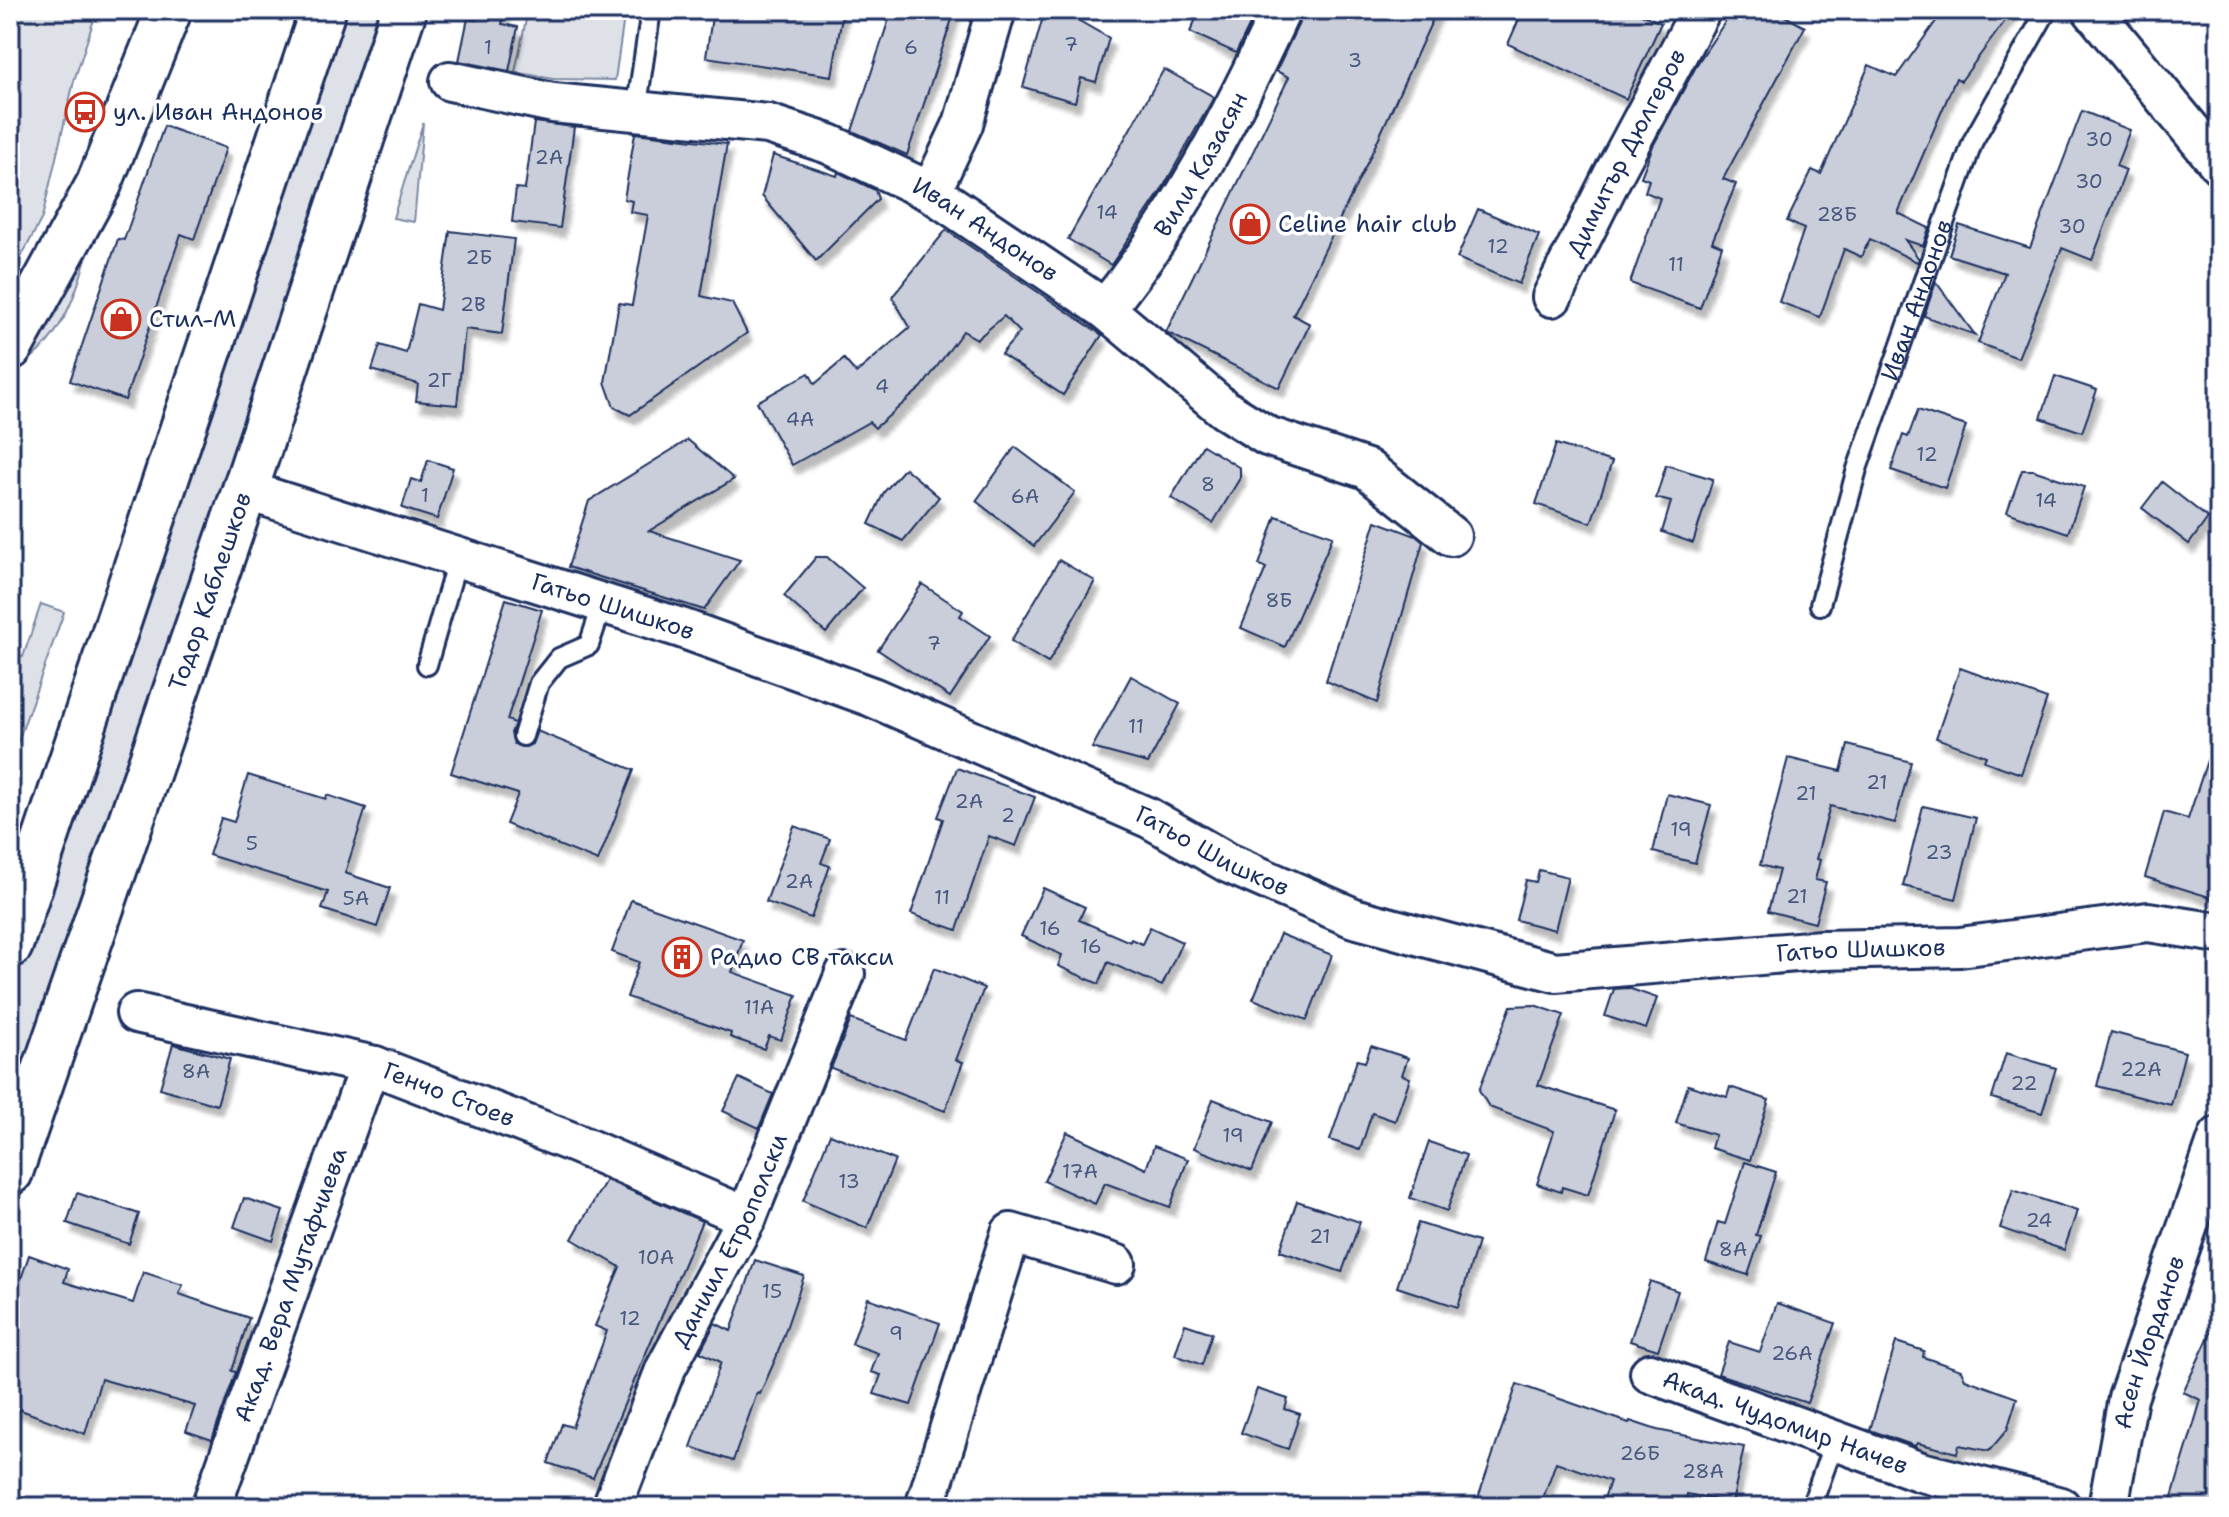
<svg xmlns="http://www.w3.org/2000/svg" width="2229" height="1517" font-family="'Shantell Sans',sans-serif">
<defs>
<filter id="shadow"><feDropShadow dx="5" dy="9" stdDeviation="2" flood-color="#0004"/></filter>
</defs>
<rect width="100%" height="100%" fill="#fff"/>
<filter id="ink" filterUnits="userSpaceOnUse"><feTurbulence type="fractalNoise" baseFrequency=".0125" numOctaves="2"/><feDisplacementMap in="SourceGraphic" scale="16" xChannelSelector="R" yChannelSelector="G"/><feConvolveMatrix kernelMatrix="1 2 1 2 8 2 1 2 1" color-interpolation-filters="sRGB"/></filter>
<g filter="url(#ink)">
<g fill="#dee1e7" stroke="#7c88a2" stroke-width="2">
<path d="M10,10h87l-23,71 -32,137 -32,60z"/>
<path d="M341,10h37l-176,547 -192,550v-112l155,-452z"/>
<path d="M528,10h97l-10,70 -62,-1 -38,-7z"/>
<path d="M423,123l-9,99 -21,-4z"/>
<path d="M88,250c-11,43 -26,89 -65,114z"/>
<path d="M41,604l23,8 -54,152v-111l13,4z"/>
</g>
<g fill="#caceda" stroke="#1b2f5e" stroke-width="2" filter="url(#shadow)">
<path d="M478,10h27l-3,14 16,3 -9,44 -50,-10 9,-43 8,2z"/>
<path d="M713,10h130l-11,66 -126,-19z"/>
<path d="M892,10h63l-48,145 -55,-24z"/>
<path d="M1045,10h15l49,28 -13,44 -15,-4 -6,24 -52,-15z"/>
<path d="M1200,10h57l-21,43 -46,-21z"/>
<path d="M1303,10h134l-67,147 -77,158 17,9 -31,64 -113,-56 123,-255 -13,-6 25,-52z"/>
<path d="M1523,10h110l28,13 -35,76 -118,-55z"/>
<path d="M1733,10h41l31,17 -82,152 13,5 -24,58 10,4 -22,62 -70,-25 30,-85 -15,-6 4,-12 -8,-3 12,-31 46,-85z"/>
<path d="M1944,10h69l-52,71 -5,-3 -58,135 31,15 -6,18 -18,-6 14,19 -2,3 -47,-23 -9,18 -17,-8 -24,68 -41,-15 25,-73 -17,-8 25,-51 9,4 48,-109 27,12z"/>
<path d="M1164,69l50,28 -53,94 -50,74 -43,-26z"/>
<path d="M2082,111l48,19 -14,36 10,4 -34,90 -30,-12 -44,110 -40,-15 27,-70 -56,-18 10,-30 71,23z"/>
<path d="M534,122l40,5 -14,101 -48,-6 4,-34 9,1z"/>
<path d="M164,126l62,22 -32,91 -13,-5 -56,166 -55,-19 48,-142 6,1z"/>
<path d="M635,133l92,11 -26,152 31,7 15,30 -117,82 -16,-8 -9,-25 14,-79 13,2 16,-90 -18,-3 2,-11 -8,-2z"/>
<path d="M773,155l64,21 1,-4 37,18 3,9 -62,62 -54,-65z"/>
<path d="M1478,209l61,26 -20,49 -62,-26z"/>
<path d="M946,230l156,105 -39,60 -62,-41 19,-22 -16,-16 -27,23 -14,-8 -41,56 -47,41 -6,-6 -77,43 -35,-63 52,-29 6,11 29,-25 12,14 54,-46 -18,-30z"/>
<path d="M450,231l64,8 -12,95 -37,-5 -8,76 -41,-4 2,-17 -46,-14 8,-25 26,8 12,-49 21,6z"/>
<path d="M1936,282l39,53 -51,-19z"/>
<path d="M2055,376l42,14 -15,42 -41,-14z"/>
<path d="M1918,410l48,16 -21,62 -54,-18 12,-35 5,2z"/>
<path d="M688,440l46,39 -85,52 91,29 -36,50 -136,-43 21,-66z"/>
<path d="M1556,444l56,18 -21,61 -55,-19z"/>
<path d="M1203,445l37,23v10l-27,45 -42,-25z"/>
<path d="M1015,447l60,45 -41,54 -58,-45z"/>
<path d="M428,460l25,8 -16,51 -35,-11 9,-29 10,3z"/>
<path d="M1666,465l47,14 -20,64 -31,-11 9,-30 -15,-4z"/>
<path d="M905,468l34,29 -36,44 -34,-17 15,-32z"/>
<path d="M2022,470h11l51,17 -16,46 -61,-21z"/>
<path d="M2162,482l46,36 -19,26 -47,-36z"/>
<path d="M1276,516l57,20 -48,111 -44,-19 25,-60 -7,-3z"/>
<path d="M1376,521l40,15 7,6 -46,161 -51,-22z"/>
<path d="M816,557h11l36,31 -37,45 -42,-37z"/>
<path d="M1059,560l36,21 -47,82 -37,-22z"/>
<path d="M922,584l41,27 -3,5 30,20 -40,61 -72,-47z"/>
<path d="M506,599l36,11 -35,110 8,3 -4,10 3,11 12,3 6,-3 5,-13 97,39 -36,91 -92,-37 12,-30 -67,-21z"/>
<path d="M1960,668l87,31 -26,75 -37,-13 2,-5 -50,-18z"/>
<path d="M1131,676l49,28 -32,59 -56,-15z"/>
<path d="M2214,739l5,1v160l-74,-23 19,-65 24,7z"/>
<path d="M1848,745l63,17 -16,61 -65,-17 -14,53 4,1 -5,20 11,2 -11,41 -47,-12 11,-41 -19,-5 28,-107 53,13z"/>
<path d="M957,768l78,29 -19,49 -27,-10 -32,94 -46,-16 32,-95 -5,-2z"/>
<path d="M248,775l78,24 1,-4 39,13 -21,65 45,15 -13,39 -55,-18 6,-17 -119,-37 12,-37 13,4z"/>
<path d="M1667,794l44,11 -16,58 -42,-11z"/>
<path d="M1923,806l53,12 -20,81 -53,-13z"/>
<path d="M794,826l36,13 -9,24 9,3 -19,52 -45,-16z"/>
<path d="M1539,870l29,7 -13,53 -39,-10 10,-40 10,2z"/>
<path d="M1043,888l42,19 -6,13 51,22 1,-3 11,5 8,-17 32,15 -20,44 -54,-24 -9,22 -41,-18 4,-11 -41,-19z"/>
<path d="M631,900l112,40 -11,32 65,23 -16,45 -12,-4 -5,13 -34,-12 1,-4 -104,-36 12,-35 -27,-10z"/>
<path d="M1280,934l52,21 -25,65 -54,-21z"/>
<path d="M934,968l50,20 -28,72 7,2 -18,49 -114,-43 20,-49 55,21z"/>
<path d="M1628,988l29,10 -11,31 -41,-13 9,-27z"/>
<path d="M1534,1005l30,10 -26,70 77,25 -27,85 -26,-8 -1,5 -24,-8 17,-53 -65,-24 -10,-17 32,-84z"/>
<path d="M2111,1032l74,20 -14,53 -74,-19z"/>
<path d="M173,1044l57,15 -13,46 -57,-17z"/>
<path d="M1371,1046l37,12 -6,17 8,3 -15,43 -23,-8 -12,37 -30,-10 27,-80 8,2z"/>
<path d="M2006,1053l50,15 -14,45 -50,-15z"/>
<path d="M739,1078l34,16 -14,34 -36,-17z"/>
<path d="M1688,1085l39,12 3,-10 39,13 -19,60 -39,-12 4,-13 -39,-12z"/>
<path d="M1213,1099l59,23 -20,49 -58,-23z"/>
<path d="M1067,1132l79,37 8,-23 34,13 -18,48 -65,-24 -10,21 -51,-23z"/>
<path d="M830,1134l65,26 -28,68 -64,-27z"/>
<path d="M1429,1142l37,13 -19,56 -37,-13z"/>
<path d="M1745,1162l31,10 -20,63 5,1 -13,39 -42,-13 12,-40 7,2z"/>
<path d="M606,1180l96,41 -109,257 -45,-15 14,-39 10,3 35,-96 -12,-5 25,-59 -48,-28z"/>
<path d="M2013,1190l64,21 -13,39 -64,-22z"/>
<path d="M77,1193l62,21 -10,30 -62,-21z"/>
<path d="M244,1198l39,13 -10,30 -39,-14z"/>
<path d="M1297,1201l63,21 -18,50 -62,-21z"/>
<path d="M1418,1223l60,19 -20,65 -61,-20z"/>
<path d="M29,1255l39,14 -4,13 69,21 10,-31 40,13 -4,9 70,24 -17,53 4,1 -24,68 -26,-9 9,-25 -94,-27 -16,55 -75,-28v-94z"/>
<path d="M755,1260l49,16 -28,82 -16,36 -3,-1 -24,68 -42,-14 30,-85 -21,-10 15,-29 16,8z"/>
<path d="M1650,1281l28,10 -20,59 -28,-9z"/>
<path d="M868,1298l72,25 -29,82 -37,-11 7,-19 -10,-3 7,-19 -26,-9z"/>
<path d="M1777,1303l58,20 -28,80 -89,-29 11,-32 31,10z"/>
<path d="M2219,1315v192h-50l32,-107 -18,-8z"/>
<path d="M1185,1324l27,9 -10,32 -27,-10z"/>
<path d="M1896,1342l28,9 -1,6 38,13 4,9 52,19 -10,32 -18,21 -30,-6 -2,8 -40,-10 -2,3 -45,-16z"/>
<path d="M1517,1384l112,39 1,-2 27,9 87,17 -12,56 -45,-9 -2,12 -40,-8 -3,9h-41l9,-26 -54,-19 -16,45h-65z"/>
<path d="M1257,1389l31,10 -3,10 15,5 -12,35 -47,-16z"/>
</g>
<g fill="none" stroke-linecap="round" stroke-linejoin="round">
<g stroke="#1b2f5e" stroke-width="24">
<g id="service">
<path d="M636,112l15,-102"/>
<path id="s1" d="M1820,605l37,-136 116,-328 74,-131"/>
<path d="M427,665l31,-108"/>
<path d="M523,736l16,-53 20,-25 30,-13 14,-42"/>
<path d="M1811,1507l24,-67"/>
</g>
</g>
<g stroke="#1b2f5e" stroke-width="44">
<g id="minor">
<path d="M2092,10l127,154"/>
<path id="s2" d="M450,81l103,22 215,21 61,20 102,48 174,117 119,100 43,27 100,33 84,67"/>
<path d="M931,192l32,-68 33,-114"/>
<path id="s3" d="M1552,297l60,-120 89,-167"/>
<path id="s4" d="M1105,309c73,-89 128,-195 176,-299"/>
<path id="s5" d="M245,490l436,138 191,69 277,121 79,45 126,55 201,54 266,-22 139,-3 188,-25 71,11"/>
<path id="s6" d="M136,1013l239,53 202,78 170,73"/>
<path id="s7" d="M1650,1373l271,99 140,35"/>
<path id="s8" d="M211,1507l155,-432 9,-9"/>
<path id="s9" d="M612,1507l53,-137 82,-153 98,-243"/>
<path d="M925,1507l86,-274 105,31"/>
<path id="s10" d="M2108,1507l20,-109 91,-262"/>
</g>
</g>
<g stroke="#1b2f5e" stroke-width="50">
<path id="secondary" d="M10,347l89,-163 70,-174"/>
</g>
<g stroke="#1b2f5e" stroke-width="50">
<g id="primary">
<path d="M10,945l313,-935"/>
<path id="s11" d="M10,1172l235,-682 159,-480"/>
</g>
</g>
<use href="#service" stroke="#fff" stroke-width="18"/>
<use href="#minor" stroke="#fff" stroke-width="38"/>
<use href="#secondary" stroke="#fff" stroke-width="44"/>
<use href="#primary" stroke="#fff" stroke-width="44"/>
</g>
</g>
<defs>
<g id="bus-ring" transform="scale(2)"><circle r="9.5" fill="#fff" stroke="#c8321e" stroke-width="1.5"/><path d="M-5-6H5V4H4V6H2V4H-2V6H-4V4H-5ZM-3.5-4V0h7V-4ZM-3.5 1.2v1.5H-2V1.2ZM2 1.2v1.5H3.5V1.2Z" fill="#c8321e"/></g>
<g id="shop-ring" transform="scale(2)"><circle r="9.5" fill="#fff" stroke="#c8321e" stroke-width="1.5"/><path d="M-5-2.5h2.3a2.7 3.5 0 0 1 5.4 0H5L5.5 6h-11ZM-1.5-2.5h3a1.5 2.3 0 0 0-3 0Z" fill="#c8321e"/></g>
<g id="building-ring" transform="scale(2)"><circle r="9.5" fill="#fff" stroke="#c8321e" stroke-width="1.5"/><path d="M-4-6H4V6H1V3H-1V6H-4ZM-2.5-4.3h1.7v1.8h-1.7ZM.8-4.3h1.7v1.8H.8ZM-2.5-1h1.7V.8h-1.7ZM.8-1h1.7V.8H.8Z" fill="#c8321e"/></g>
</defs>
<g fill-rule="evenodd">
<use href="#bus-ring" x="85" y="112"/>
<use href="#shop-ring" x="1250" y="224"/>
<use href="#shop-ring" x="121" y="319"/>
<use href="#building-ring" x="682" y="957"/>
</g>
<g text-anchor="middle" stroke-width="7" stroke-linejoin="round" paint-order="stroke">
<g font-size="20" fill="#47577d">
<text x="1071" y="51">7</text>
<text x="488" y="54">1</text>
<text x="911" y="54">6</text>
<text x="1355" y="67">3</text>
<text x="2099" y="146">30</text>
<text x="549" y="164">2А</text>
<text x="2089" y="188">30</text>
<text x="1107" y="219">14</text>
<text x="1837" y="221">28Б</text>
<text x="2072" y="233">30</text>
<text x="1498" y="253">12</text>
<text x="479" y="264">2Б</text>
<text x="1676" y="271">11</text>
<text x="473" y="311">2В</text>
<text x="439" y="387">2Г</text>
<text x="882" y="393">4</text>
<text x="800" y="426">4А</text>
<text x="1927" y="461">12</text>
<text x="1208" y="491">8</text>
<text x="425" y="502">1</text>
<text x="1025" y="503">6А</text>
<text x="2046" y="507">14</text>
<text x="1279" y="607">8Б</text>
<text x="934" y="650">7</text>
<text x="1136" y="733">11</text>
<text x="1877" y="789">21</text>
<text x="1806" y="800">21</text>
<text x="969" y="808">2А</text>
<text x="1008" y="822">2</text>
<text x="1681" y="836">19</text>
<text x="252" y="850">5</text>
<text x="1939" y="859">23</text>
<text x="799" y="888">2А</text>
<text x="1797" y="903">21</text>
<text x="942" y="904">11</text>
<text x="356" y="905">5А</text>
<text x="1050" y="935">16</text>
<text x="1091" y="953">16</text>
<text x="759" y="1014">11А</text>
<text x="2141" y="1076">22А</text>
<text x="196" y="1078">8А</text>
<text x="2024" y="1090">22</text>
<text x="1233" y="1142">19</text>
<text x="1080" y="1178">17А</text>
<text x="849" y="1188">13</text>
<text x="2039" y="1227">24</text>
<text x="1320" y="1243">21</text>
<text x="1733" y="1256">8А</text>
<text x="656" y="1264">10А</text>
<text x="772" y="1298">15</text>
<text x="630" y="1325">12</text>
<text x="896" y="1340">9</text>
<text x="1792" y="1360">26А</text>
<text x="1640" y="1460">26Б</text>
<text x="1703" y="1478">28А</text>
</g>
<g font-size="24" fill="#1b2f5e" stroke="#fff" text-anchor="start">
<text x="113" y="120">ул. Иван Андонов</text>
<text x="1278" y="232">Celine hair club</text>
<text x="149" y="327">Стил-М</text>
<text x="710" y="965">Радио СВ такси</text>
</g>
<g font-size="24" fill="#1b2f5e" stroke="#fff">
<text dy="8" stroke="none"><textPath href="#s3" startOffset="162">Димитър Дюлгеров</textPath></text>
<text dy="8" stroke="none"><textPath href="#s4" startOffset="174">Вили Казасян</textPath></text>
<text dy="8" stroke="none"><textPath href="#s2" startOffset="564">Иван Андонов</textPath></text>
<text dy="8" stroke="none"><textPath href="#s1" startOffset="320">Иван Андонов</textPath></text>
<text dy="8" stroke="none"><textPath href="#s11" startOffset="614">Тодор Каблешков</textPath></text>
<text dy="8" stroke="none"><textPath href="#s5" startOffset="386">Гатьо Шишков</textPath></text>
<text dy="8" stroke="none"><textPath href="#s5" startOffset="1034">Гатьо Шишков</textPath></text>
<text dy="8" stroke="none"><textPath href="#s5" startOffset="1706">Гатьо Шишков</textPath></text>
<text dy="8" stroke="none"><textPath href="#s6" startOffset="324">Генчо Стоев</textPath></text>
<text dy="8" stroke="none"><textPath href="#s9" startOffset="292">Даниил Етрополски</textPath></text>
<text dy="8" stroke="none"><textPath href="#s8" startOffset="236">Акад. Вера Мутафчиева</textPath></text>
<text dy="8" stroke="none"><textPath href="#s10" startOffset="170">Асен Йорданов</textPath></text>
<text dy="8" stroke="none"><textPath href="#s7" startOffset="144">Акад. Чудомир Начев</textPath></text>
</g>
</g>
<rect width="2229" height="1517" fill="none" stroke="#fff" stroke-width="40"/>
<rect x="20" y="20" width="2189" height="1477" fill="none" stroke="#1b2f5e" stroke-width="3" filter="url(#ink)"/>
</svg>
